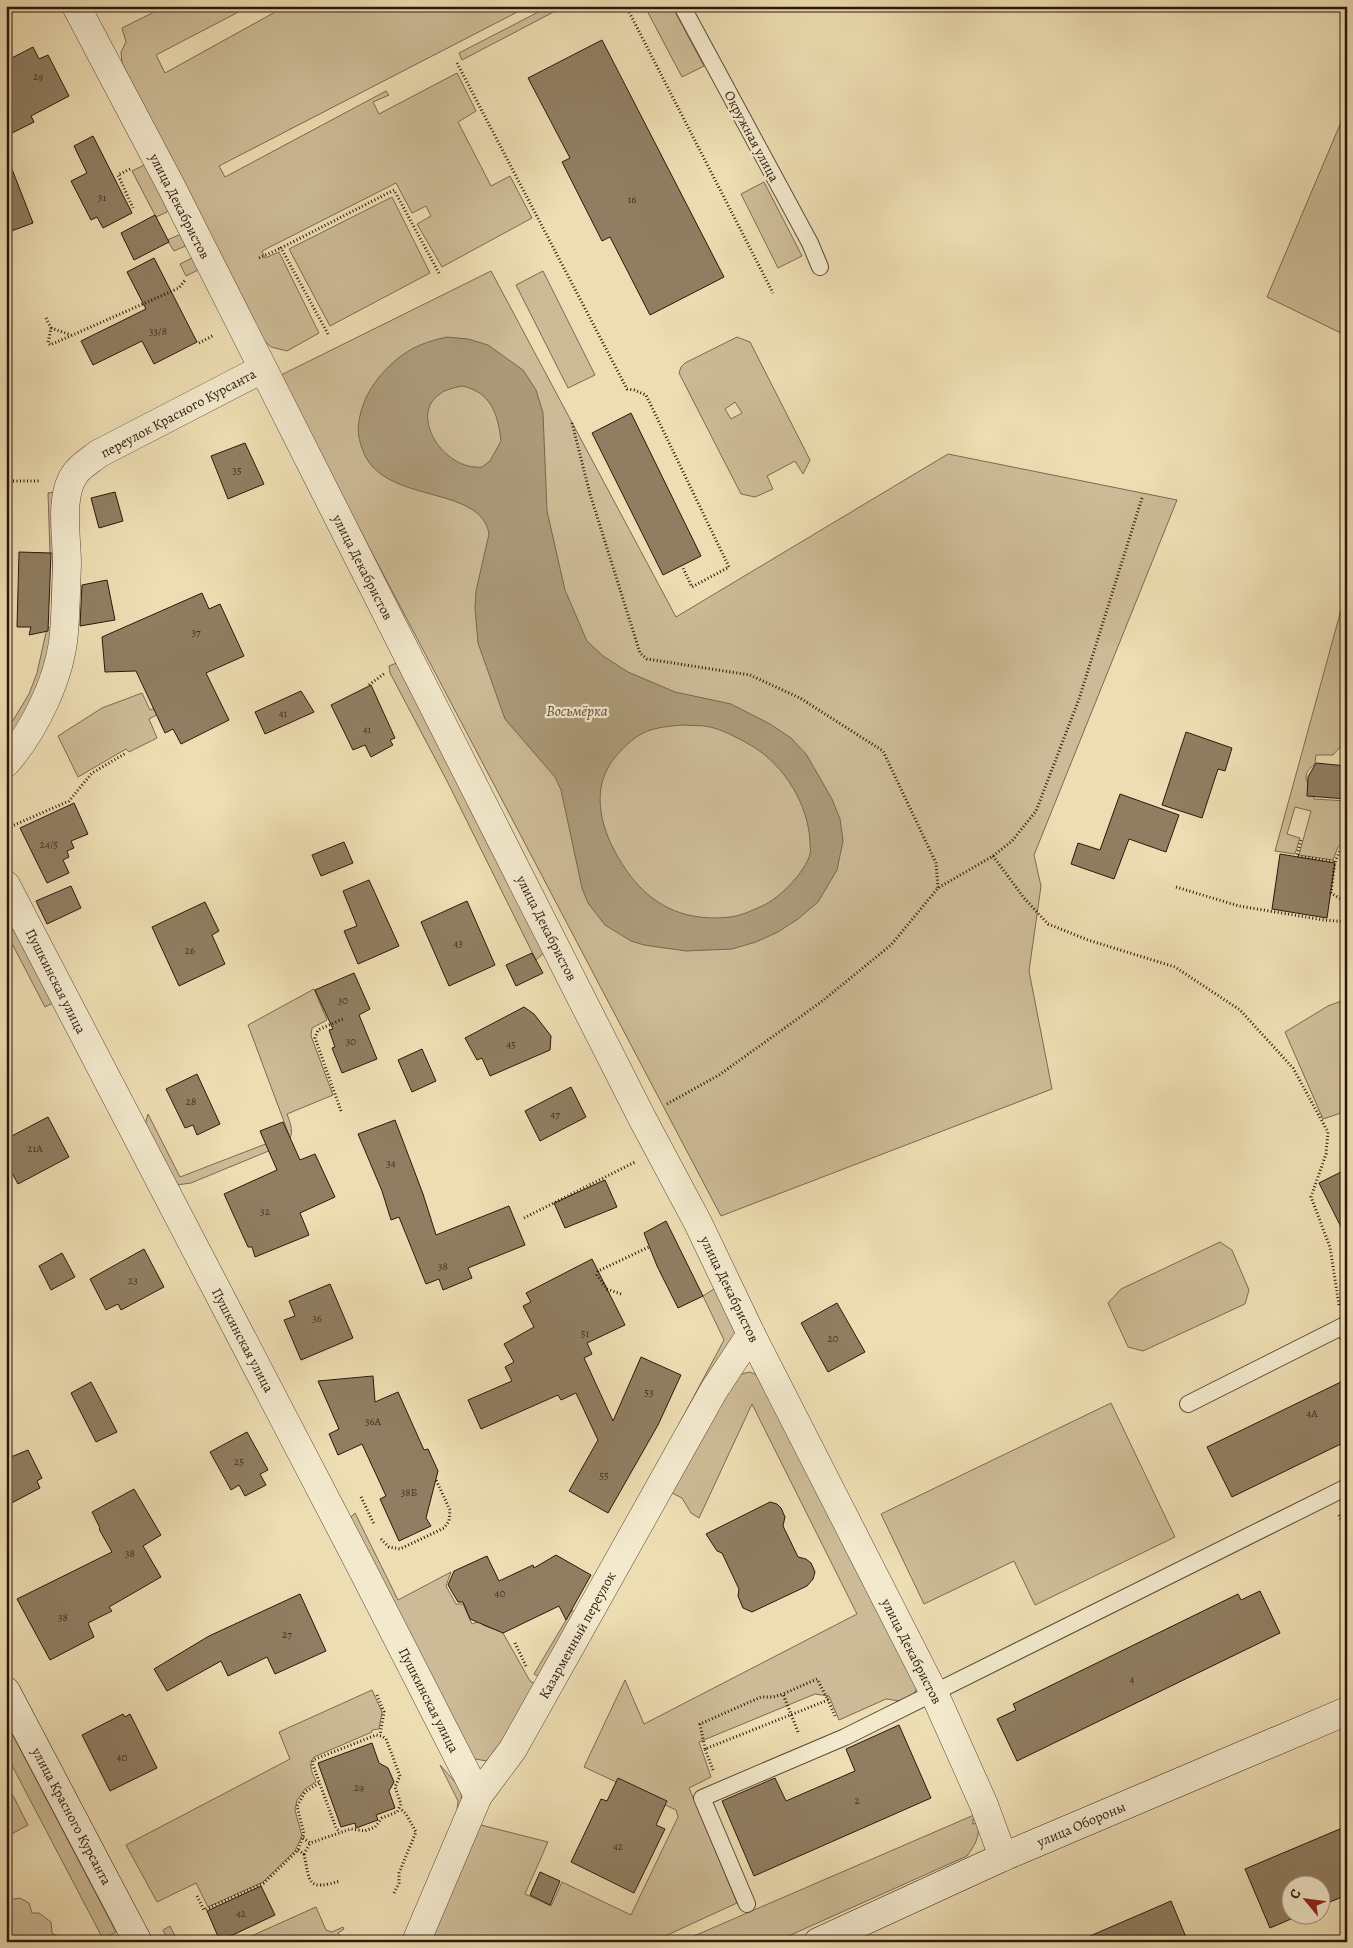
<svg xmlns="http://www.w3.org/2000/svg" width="1353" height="1948" font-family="Alegreya,serif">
<rect width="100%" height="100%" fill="#edddb2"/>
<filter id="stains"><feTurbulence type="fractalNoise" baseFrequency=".004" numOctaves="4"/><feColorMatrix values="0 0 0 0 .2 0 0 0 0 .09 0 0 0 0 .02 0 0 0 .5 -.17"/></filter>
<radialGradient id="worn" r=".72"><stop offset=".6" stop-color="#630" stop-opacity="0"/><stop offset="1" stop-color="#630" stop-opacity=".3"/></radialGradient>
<g fill="#ccbb96" stroke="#7c6950" fill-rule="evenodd">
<path d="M166,6h84l-94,49 9,18 121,-67h243l-310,160 6,11 161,-86 3,4 -16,7 6,12 78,-41 19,38 -18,11 33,64 19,-10 22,42 -90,49 -25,-43 14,-8 -5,-10 -14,7 -16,-30 -134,68 3,7 14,-6 40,81 -32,18 -16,-4 -14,-13 -135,-271 -1,-11 5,-10 -4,-14z"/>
<path d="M550,6h15l-103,54 -3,-7z"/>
<path d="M647,6h25l32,60 -22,11 -37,-70z"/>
<path d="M1347,108v228l-80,-39z"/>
<path d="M148,163l22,42 -3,7 -11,5 -24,-46z"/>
<path d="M764,182l38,74 -24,12 -37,-74z"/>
<path d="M392,197l38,76 -100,53 -41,-77z"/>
<path d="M179,235h6l5,9 -16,7 -7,-11z"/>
<path d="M196,256l6,12 -16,8 -6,-12z"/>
<path d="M491,271l185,346 272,-163 229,46 -143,355 7,31 -12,85 23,118 -331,127 -442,-840z"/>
<path d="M543,271l52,104 -27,13 -52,-103z"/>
<path d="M737,337l13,5 60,118 -7,14 -8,-13 -28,15 6,13 -18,8 -14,-3 -62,-121 2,-6 4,-4zM735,402l7,11 -11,6 -6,-10z"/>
<path d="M61,491l-11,178 -44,84v-21l23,-38 8,-21 10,-45 4,-1 2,-74h-3l-2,-60z"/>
<path d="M1341,610l6,1v136h-7l-7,8h-17l-1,9c-6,5 -9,7 -9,16l6,5 2,14 33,2v41l-9,5 -5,13 -34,-5 12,-44 -16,-4 -8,27 13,4 -5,16 -20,-3z"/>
<path d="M399,662l147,289 -10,9 -89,-179 -57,-108 -1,-7z"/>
<path d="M142,693l8,17 25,-11 2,5 -28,15 8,19 -28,14 -3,-3 -48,28 -20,-41 44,-28z"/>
<path d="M6,909l49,93 -10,5 -39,-75z"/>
<path d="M314,989l13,31 -15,8 -1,8 22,59 -46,19c4,11 7,18 1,29l-97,40 -14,2 -32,-49 1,-15 2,-7 32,63 109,-42 -41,-110z"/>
<path d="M1347,999v112l-24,8 -38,-87 43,-26z"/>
<path d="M1220,1242l12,8 17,40 -4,14 -102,47 -15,-4 -20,-44 13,-14z"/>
<path d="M717,1287l22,42 -54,96 -6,-1 45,-84 -21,-44z"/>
<path d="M749,1372l4,1 10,7 154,301 -1,9 -3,5 -13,6 -14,-2 -47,21 -10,-24 -14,-2 -116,48 12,35 -22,11 48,115 -85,39h-227l52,-118 71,18 -23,52 26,12 11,-24 69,33 47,-98 -2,-7 -92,-43 41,-87 19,44 213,-110 -105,-210 -53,114 -8,-5 -9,-15 -16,-8 69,-114z"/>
<path d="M1111,1403l64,134 -140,68 -21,-44 -90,43 -43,-90z"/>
<path d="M355,1513l43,87 53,-28 -5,14 10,18h7l9,20 8,-3 3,4 10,4 6,-3 31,55 11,6 -36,61 -18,13 -12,-2 -12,-7 -113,-231 1,-4z"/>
<path d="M572,1610l8,6 -35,64 -11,-6z"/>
<path d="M372,1690l10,22 -3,17 -7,1v2l-58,25c-7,8 -1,16 2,25l-11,7 -8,11 -2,10 7,26 -7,15 -32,31 -55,25 -12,-24 -39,19 -31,-57 164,-86 -11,-27z"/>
<path d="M6,1722l110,210 -13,7 -97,-185z"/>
<path d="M440,1765c26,29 25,26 15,63l3,-27z"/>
<path d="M6,1782l22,43 -22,12z"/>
<path d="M974,1815l3,3 -4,1v5l5,-1c2,14 -3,22 -11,33l-192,86h-95z"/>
<path d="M20,1898l9,5 3,10h7l12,9 1,11 5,3 2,6h-53v-42z"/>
<path d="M316,1907l10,23 6,2 11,-5 1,2 -6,4 6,9h-42l-3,-5 -8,5h-53z"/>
<path d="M170,1926l8,16h-9l-6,-12z"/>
</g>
<path fill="#ab9a79" stroke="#78664d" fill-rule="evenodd" d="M447,337l21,2 20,6 35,25 13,20 7,23 4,98 18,79 22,51 16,15 25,16 47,20 56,12 39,20 21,14 15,16 26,45 8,20 3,22 -6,29 -19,32 -20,17 -20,13 -22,10 -24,7 -46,2 -42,-6 -13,-4 -26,-16 -17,-22 -6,-15 -21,-98 -6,-13 -50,-58 -27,-76 -3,-35 1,-17 13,-57c-8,-50 -106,-29 -126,-83 -4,-11 -6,-19 -4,-30 4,-25 18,-45 37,-61 15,-13 32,-19 51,-23zM462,386c29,6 36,28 39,55l-11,20 -8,6c-38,4 -74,-52 -42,-73 6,-5 14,-6 22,-8zM684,725c8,1 18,0 26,2 11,2 32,13 42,19 32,19 57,59 58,97 0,3 1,8 0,11 -4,17 -31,45 -48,52 -9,4 -21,10 -32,11 -25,3 -51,-1 -72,-15 -19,-12 -34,-33 -44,-52 -16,-31 -22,-67 3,-95 8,-9 15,-16 26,-22 13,-6 27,-7 41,-8z"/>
<g fill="#907e62" stroke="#2c170b">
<path d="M602,40l122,237 -74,38 -40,-78 -8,4 -40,-79 8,-4 -42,-80z"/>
<path d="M33,47l6,12 9,-4 21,41 -38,20 3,6 -28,14v-75z"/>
<path d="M93,136l39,77 -29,15 -6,-11 -6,3 -20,-39 16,-8 -13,-27z"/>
<path d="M6,159h2l25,64 -27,10z"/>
<path d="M155,215l14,27 -35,18 -13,-27z"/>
<path d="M154,258l43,84 -43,22 -12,-23 -49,24 -12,-24 65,-32 -19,-37z"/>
<path d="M631,413l70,143 -38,19 -71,-142z"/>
<path d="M245,443l19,41 -36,15 -17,-43z"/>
<path d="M115,492l8,29 -24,7 -8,-30z"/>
<path d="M19,552l32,1 -3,78 -19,4 2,-8h-14z"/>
<path d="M107,580l8,40 -35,6 2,-41z"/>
<path d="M202,593l7,16 11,-5 24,52 -38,17 23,47 -48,24 -8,-15 -8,4 -29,-62 -31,1 -3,-35z"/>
<path d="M371,685l24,53 -5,2 3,5 -22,12 -6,-12 -12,5 -22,-45z"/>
<path d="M301,691l13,21 -49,22 -10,-22z"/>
<path d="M1186,732l46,16 -7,23 -7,-2 -16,49 -40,-13z"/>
<path d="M1316,763l31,3v33l-40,-3 1,-19z"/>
<path d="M1120,794l59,21 -13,37 -37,-13 -15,40 -43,-15 7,-21 22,7z"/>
<path d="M74,803l14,31 -17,7 3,7 -7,3 2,6 -6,3 6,13 -22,10 -27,-55z"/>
<path d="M344,842l9,21 -32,13 -9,-21z"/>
<path d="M1280,854l55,9 -8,55 -55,-9z"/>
<path d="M369,880l30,66 -41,18 -14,-33 13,-5 -14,-35z"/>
<path d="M71,886l10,22 -34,16 -11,-23z"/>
<path d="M467,901l28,64 -46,21 -28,-64z"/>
<path d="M205,902l14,29 -7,4 13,29 -46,22 -27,-59z"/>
<path d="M532,953l11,20 -27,13 -10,-21z"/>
<path d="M354,973l16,36 -11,6 18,44 -35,14 -10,-25 3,-1 -6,-17 4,-1 -18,-39z"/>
<path d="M524,1007l10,7 17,22 -1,14 -60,26 -8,-18 -5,2 -12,-22z"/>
<path d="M422,1049l14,32 -24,11 -14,-32z"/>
<path d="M197,1074l23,50 -23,11 -4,-10 -8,3 -19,-39z"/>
<path d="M571,1087l15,30 -46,24 -15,-30z"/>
<path d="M48,1117l21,40 -51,27 -12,-22v-23z"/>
<path d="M395,1120l28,74 13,41 73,-29 16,39 -57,23 4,10 -29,12 -4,-11 -13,5 -27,-67 -8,3 -9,-29 -24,-57z"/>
<path d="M283,1122l17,38 15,-6 20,43 -35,16 9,22 -54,22 -3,-10h-4l-24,-53 53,-24 -17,-39z"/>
<path d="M1347,1169v70l-28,-56z"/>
<path d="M605,1180l12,27 -52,21 -11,-25z"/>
<path d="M666,1221l37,75 -25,12 -21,-42 -13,-33z"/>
<path d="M144,1249l20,38 -43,23 -3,-6 -12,6 -16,-31z"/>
<path d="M62,1253l13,24 -24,13 -12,-24z"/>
<path d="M592,1259l33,66 -38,18 5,11 -8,4 29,63 28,-64 40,18 -23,50 -50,88 -39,-22 29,-51 -22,-47 -15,7 -3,-5 -77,34 -13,-29 44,-19 -7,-14 9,-5 -10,-18 30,-17 -11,-21 8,-4 -5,-9z"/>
<path d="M330,1284l23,54 -52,22 -17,-40 11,-4 -6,-15z"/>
<path d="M837,1303l28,49 -37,20 -27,-49z"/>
<path d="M373,1376l2,26 23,-10 26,58 4,-1 10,22 -12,47 5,8 -32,15 -19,-42 6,-3 -24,-52 -24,11 -9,-21 10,-5 -21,-48z"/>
<path d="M1347,1379v62l-115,56 -25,-50z"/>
<path d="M91,1382l26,50 -21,10 -25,-49z"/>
<path d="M247,1432l21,38 -8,4 6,11 -21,11 -6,-11 -8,5 -21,-38z"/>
<path d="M28,1450l14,28 -5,3 3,7 -34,18v-47z"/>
<path d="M134,1489l27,46 -18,11 18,31 -52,30 3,4 -24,12 6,14 -44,23 -33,-61 95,-47 -13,-23 1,-1 -8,-16z"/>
<path d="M770,1502l7,2 4,4 4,9 -2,9 15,31 8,2 5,4 4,9 -2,7 -6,7 -55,26 -9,-4 -5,-12 1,-7 -17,-36 -5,-2 -11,-17z"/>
<path d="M556,1555l35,20 -25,45 -7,-14 -56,27 -33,-14 -7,-17h-5l-10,-17 6,-14 33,-15 12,25 34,-16 1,3z"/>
<path d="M1260,1591l20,42 -263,128 -20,-42 19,-9 -3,-6 225,-110 3,6z"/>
<path d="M300,1594l26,57 -51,23 -8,-17 -39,19 -7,-15 -54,30 -13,-22 55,-33z"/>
<path d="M123,1714l2,3 5,-3 27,54 -47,23 -28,-56z"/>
<path d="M899,1725l32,73 -177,78 -32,-75 53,-23 11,23 69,-30 -9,-22z"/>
<path d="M372,1743l7,20 9,5 6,14 -5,9 6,17 -19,7 2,5 -22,8 -1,-5 -14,4 -23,-64z"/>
<path d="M618,1778l49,23 -11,24 9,4 -31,64 -63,-31 30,-63 6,2z"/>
<path d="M1347,1826v69l-27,11v-20h-30v30h8l-28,12 -25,-59z"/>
<path d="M540,1872l20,9 -10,24 -20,-10z"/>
<path d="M261,1886l14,29 -55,26 -13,-30z"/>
<path d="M1171,1901l17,41h-112z"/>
</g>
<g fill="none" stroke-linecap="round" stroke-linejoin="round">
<g stroke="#5c4835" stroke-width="18">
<g id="lane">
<path d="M682,6l128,237 10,24"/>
<path d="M1188,1404l155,-78 4,8"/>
<path d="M747,1904l-45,-106 143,-61 502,-250"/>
</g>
</g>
<g stroke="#5c4835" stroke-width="29">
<g id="street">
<path d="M76,6l96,182 234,464 236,466 56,105 53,111 183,359 50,112 19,52"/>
<path d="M6,763c29,-33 55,-87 58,-131 2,-22 2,-46 3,-68 0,-26 -8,-69 8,-90 5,-8 16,-14 23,-20l164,-85"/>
<path d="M6,885l354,680 118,231"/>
<path d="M416,1942l62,-146 35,-47 201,-359 37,-56"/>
</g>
</g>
<g stroke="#2c170b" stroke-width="29">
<g id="secondary">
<path d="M6,1691l132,251"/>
<path d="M818,1942l185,-85 344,-146"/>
</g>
</g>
<g stroke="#2c170b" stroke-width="3" stroke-dasharray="1 2.5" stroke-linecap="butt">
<path d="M626,6l147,287"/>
<path d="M457,63l170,326 7,1 12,5 83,172 -37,20 -10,-21"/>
<path d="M130,169l-12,6 15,33"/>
<path d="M259,258l22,-10"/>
<path d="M46,318l5,10 -3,15 2,2 129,-57 7,-9"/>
<path d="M51,328l20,7"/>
<path d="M328,334l-47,-86 113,-58 46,85"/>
<path d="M199,343l15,-8"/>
<path d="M572,423l18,71 50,159 7,6 103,16 50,23 83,53 53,112 2,25"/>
<path d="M6,481h35"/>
<path d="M369,685l16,-12"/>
<path d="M6,832l6,-6 57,-25 23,-28 34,-20"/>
<path d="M1301,840l-4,16 39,6"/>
<path d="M1347,844c-15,10 -13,32 -16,49l16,10"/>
<path d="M993,856l31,42 24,26 40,16 87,27 65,43 53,58 35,64 -2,22 -15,43 19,50 9,58"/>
<path d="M1176,887l63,19 85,14 23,2"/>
<path d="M667,1104l52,-29 102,-73 70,-57 47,-57 55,-32 19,-15 24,-30 43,-112 63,-201"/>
<path d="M341,1111l-26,-73 3,-8 27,-12"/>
<path d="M524,1218l111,-56"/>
<path d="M621,1294l-14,-5 -10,-14 1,-4 51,-24"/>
<path d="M361,1497l13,27"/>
<path d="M1339,1515l8,15"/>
<path d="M381,1539l8,8 11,2 44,-21 5,-7 1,-11 -14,-30"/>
<path d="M515,1643l11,23"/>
<path d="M377,1695l7,17 -4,23"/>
<path d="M798,1732l-15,-38 34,-15 11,21"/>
<path d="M705,1749l-5,-25 61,-27h12l10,-3"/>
<path d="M713,1770l-8,-21 123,-49 7,16"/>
<path d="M303,1838l7,5 41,-14 14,2 10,-4 7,-9 15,-6 4,-8 -6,-17 5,-11 -14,-37 -4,-3 -6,-1 -63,25v5l23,63 4,4"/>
<path d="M298,1850l6,4 6,-11"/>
<path d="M304,1854c6,29 3,37 36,27"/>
<path d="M394,1893l5,-10v-10l17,-41 -10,-18 -6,-6"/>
<path d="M197,1896l7,14 60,-27 34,-33 6,-16 -7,-28 8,-14 14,-9"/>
<path d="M293,1942l5,-3 1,3"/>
</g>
<use href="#lane" stroke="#f3e9cd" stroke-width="16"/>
<use href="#street" stroke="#f3e9cd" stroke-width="28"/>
<use href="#secondary" stroke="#f3e9cd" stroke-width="28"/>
</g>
<g text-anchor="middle" stroke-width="4.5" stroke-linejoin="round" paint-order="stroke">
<g font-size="11" fill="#453121">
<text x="38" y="80">29</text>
<text x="102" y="201">31</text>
<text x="632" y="203">16</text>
<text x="158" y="335">33/8</text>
<text x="237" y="474">35</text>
<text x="196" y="636">37</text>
<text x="283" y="717">41</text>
<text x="367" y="733">41</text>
<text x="49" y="848">24/5</text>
<text x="458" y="947">43</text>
<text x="190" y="954">26</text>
<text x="343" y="1004">30</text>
<text x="351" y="1045">30</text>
<text x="511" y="1048">45</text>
<text x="191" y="1105">28</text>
<text x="555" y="1118">47</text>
<text x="35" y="1152">21А</text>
<text x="391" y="1167">34</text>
<text x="265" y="1215">32</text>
<text x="443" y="1270">38</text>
<text x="133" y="1284">23</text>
<text x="317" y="1322">36</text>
<text x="585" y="1337">51</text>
<text x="833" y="1342">20</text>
<text x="649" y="1396">53</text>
<text x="1312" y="1417">4А</text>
<text x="373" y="1425">36А</text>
<text x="239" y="1465">25</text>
<text x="604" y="1479">55</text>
<text x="409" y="1496">38Б</text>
<text x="130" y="1557">38</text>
<text x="500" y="1597">40</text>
<text x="63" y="1621">38</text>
<text x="287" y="1638">27</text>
<text x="1132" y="1683">4</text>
<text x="122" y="1761">40</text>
<text x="359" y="1791">29</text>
<text x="857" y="1804">2</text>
<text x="618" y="1850">42</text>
<text x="241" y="1917">42</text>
</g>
<g font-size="14" fill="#2c170b" stroke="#f3e9cd">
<text transform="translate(752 136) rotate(62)" y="5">Окружная улица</text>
<text transform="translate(180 206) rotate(63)" y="5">улица Декабристов</text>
<text transform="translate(178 413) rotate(-28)" y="5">переулок Красного Курсанта</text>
<text transform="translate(363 567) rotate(63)" y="5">улица Декабристов</text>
<text transform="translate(547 928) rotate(63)" y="5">улица Декабристов</text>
<text transform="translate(56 981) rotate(63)" y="5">Пушкинская улица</text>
<text transform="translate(730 1289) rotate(64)" y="5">улица Декабристов</text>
<text transform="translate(243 1340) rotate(62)" y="5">Пушкинская улица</text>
<text transform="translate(577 1635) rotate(-61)" y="5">Казарменный переулок</text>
<text transform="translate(912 1651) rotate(63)" y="5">улица Декабристов</text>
<text transform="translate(429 1700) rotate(63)" y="5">Пушкинская улица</text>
<text transform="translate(72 1816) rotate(62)" y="5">улица Красного Курсанта</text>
<text transform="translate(1081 1824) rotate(-23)" y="5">улица Обороны</text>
</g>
<g font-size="15" font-style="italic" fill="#5f4b37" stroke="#f3e9cd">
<text x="577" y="716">Восьмёрка</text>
</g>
</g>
<rect width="1353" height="1948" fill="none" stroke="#edddb2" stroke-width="25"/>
<rect x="8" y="8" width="1338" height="1933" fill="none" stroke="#2c170b" stroke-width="2.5"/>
<rect x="12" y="12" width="1328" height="1923" fill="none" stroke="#2c170b"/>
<g transform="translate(1306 1900) rotate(299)"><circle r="24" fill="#f3e9cd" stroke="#a3957f"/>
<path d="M0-4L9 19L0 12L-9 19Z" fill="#8f2418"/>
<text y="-8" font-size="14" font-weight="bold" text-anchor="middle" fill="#2c170b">С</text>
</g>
<rect width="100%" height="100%" filter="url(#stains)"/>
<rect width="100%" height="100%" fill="url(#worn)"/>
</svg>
